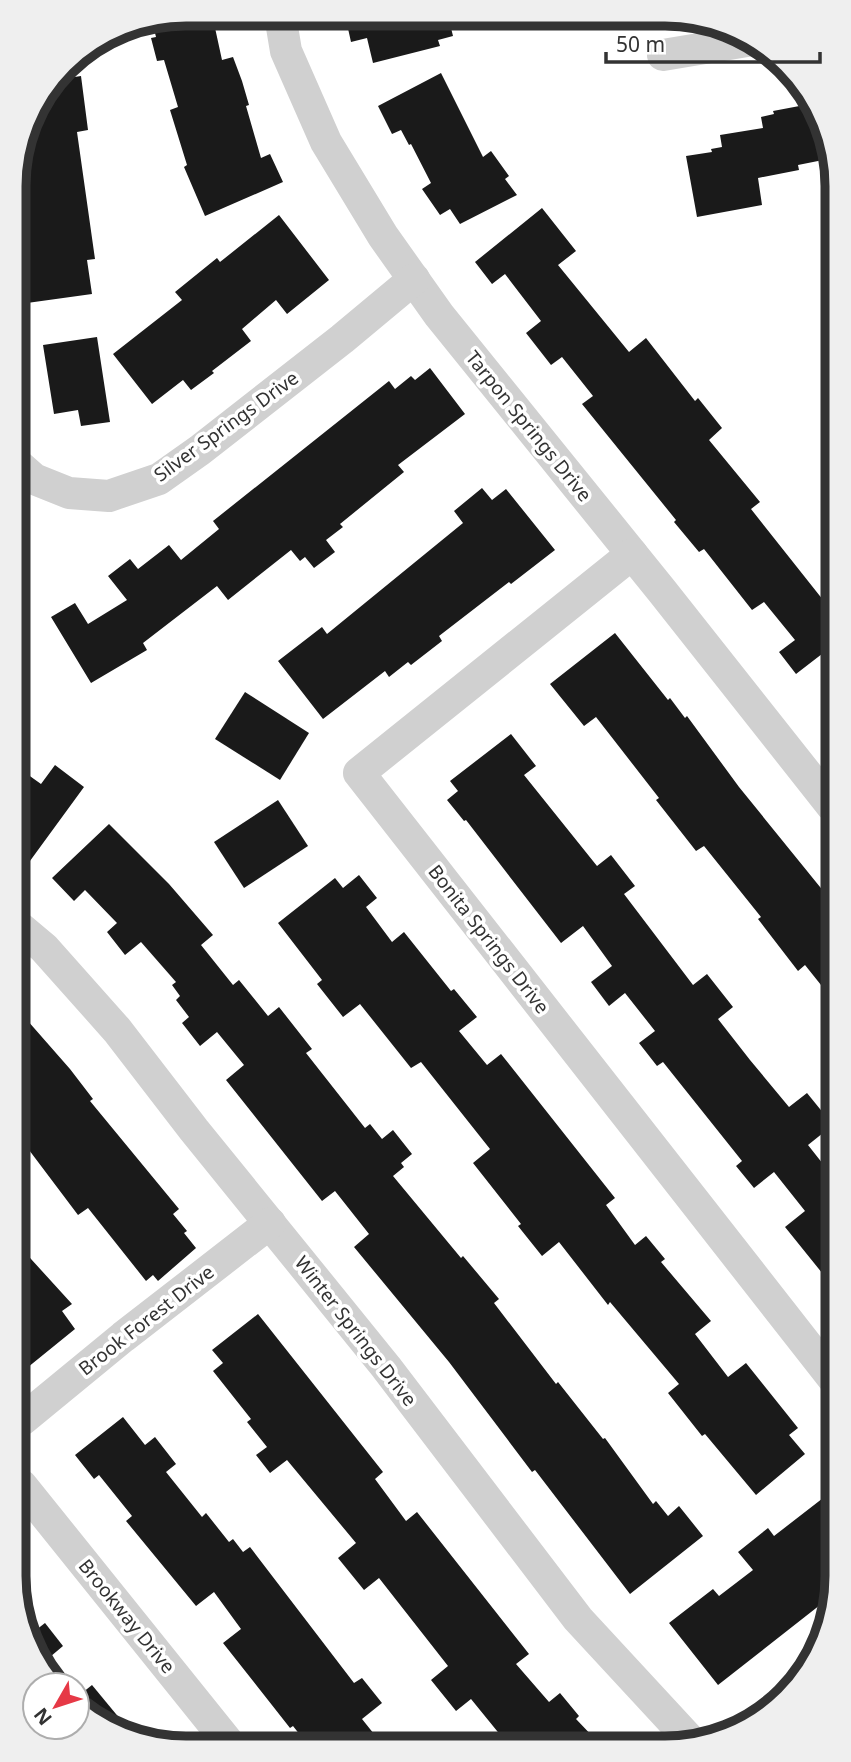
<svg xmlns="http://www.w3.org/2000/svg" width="851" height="1762" font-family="'Noto Sans',sans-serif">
<rect width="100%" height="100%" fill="#fff"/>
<g fill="#1a1a1a">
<path d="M186,14h26l10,46 11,-3 9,24 7,24 -3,1 15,52 9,-4 13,28 -78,34 -21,-49 3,-2 -17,-55 8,-3 -14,-47 -7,1 -6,-23 5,-1 -4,-16z"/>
<path d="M345,15l103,1 5,20 -15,4 2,6 -67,17 -6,-25 -16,4z"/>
<path d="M441,73l42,84 8,-6 18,25 -4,3 12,16 -57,29 -10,-15 -10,6 -18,-26 9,-6 -20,-39 -2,1 -8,-15 -9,4 -14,-28z"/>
<path d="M81,76l7,54 -11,2 18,127 -8,1 5,34 -65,9 -11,-74 -1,-65 17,-54 23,-30z"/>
<path d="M810,104l18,27v28l-30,6 1,5 -41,8 4,27 -65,12 -11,-61 26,-4 -1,-3 11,-2 -2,-12 43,-7 -2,-11 13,-3 -1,-3z"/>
<path d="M542,208l34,43 -18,14 71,87 17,-14 49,63 3,-3 24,30 -13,12 51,62 -9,7 80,101v37l-35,27 -17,-22 16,-12 -31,-38 -12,8 -48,-61 -5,3 -25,-30 2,-2 -94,-116 11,-8 -31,-39 -11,8 -25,-32 15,-12 -36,-47 -13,10 -17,-22z"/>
<path d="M279,215l50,65 -42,34 -11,-14 -34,29 9,12 -39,30 2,2 -23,17 -8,-10 -31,24 -39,-50 69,-54 -7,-8 42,-34 3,4z"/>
<path d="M97,337l13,85 -29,4 -3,-16 -24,4 -11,-69z"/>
<path d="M430,368l35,46 -67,51 6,7 -64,52 3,3 -17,13 9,12 -21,16 -9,-11 -5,4 -9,-11 -63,50 -11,-14 -74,57 4,7 -56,33 -40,-66 24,-14 13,21 39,-24 -19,-24 22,-17 8,10 31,-24 12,15 38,-31 -6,-8 176,-140 6,8 16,-13 4,4z"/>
<path d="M482,488l10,12 14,-11 49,61 -44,34 -2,-2 -70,54 3,5 -31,24 -3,-3 -19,15 -4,-6 -62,48 -45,-58 44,-34 5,7 136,-111 -9,-12z"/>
<path d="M615,633l53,67 2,-2 15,20 2,-2 52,71 94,116v97l-28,-35 -7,6 -40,-52 3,-2 -57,-71 -8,5 -40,-51 3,-2 -63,-81 -12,9 -34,-42z"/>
<path d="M245,692l64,41 -29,47 -65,-41z"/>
<path d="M511,734l25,32 -12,9 73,91 14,-11 24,31 -11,8 69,91 14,-11 26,33 -15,12 32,41 39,47 18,-14 26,32 -25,20 26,33 1,111 -50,-62 20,-16 -31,-39 -20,16 -18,-22 6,-5 -79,-99 -6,4 -18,-23 16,-12 -30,-38 -16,13 -18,-24 21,-16 -29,-40 -22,17 -95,-123 -2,1 -17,-21 11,-9 -8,-10z"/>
<path d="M55,765l29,22 -65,89v-91l8,-11 14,10z"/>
<path d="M278,800l30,46 -64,42 -30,-46z"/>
<path d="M109,824l60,60 44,51 -12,10 32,40 6,-5 29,36 11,-9 33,42 -6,4 59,75 5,-4 12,15 11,-9 19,24 -11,9 3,4 -11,9 68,82 2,-2 36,43 -5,4 62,81 2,-2 45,57 2,-1 48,66 3,-3 12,15 11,-10 24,30 -73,58 -95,-124 -3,2 -83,-110 -95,-115 15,-13 -34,-43 -13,10 -96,-121 18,-15 -27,-33 -17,14 -18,-23 7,-6 -13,-17 4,-4 -8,-11 4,-3 -35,-40 -16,13 -18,-23 10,-9 -32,-33 -11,11 -22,-23z"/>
<path d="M359,875l18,23 -11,9 26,35 12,-10 47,59 3,-2 23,28 -18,14 28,34 14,-11 114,144 -9,7 29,40 11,-9 19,23 -4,3 50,59 -16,13 33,43 18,-14 52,65 -9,7 16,19 -49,41 -51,-61 -3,2 -34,-43 11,-9 -69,-82 -2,3 -49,-63 -17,14 -24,-30 3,-2 -48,-61 17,-14 -69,-87 -10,6 -51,-64 -17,13 -26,-33 5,-4 -44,-57 57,-45 8,10z"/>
<path d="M20,1012l50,57 23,30 -3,2 89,108 -6,5 14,17 -3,2 12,15 -38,33 -5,-6 -7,6 -58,-73 -10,7 -58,-77z"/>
<path d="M21,1248l51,56 -10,7 13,18 -53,43z"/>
<path d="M258,1314l125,158 -8,7 31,42 11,-9 112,142 -13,10 33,38 11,-9 19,23 -3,3 21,22 -91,1 -35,-43 -15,12 -25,-31 17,-14 -69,-88 -15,12 -26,-32 18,-15 -69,-83 -17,13 -14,-18 11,-8 -20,-25 4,-3 -38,-48 10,-8 -11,-13z"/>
<path d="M123,1417l22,28 10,-8 21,27 -10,8 36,45 4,-4 23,29 4,-3 10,13 7,-5 104,136 8,-5 20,25 -20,16 20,25 -74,1 -15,-19 -3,2 -67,-85 18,-14 -27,-37 -18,14 -70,-85 6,-5 -33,-41 -5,4 -19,-24z"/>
<path d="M836,1488l1,100 -3,6 -116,91 -49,-62 44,-34 6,7 34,-26 -15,-18 30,-24 6,8z"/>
<path d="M45,1623l18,23 -19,16 -17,-25z"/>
<path d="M92,1685l38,46 -53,-24v-10z"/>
</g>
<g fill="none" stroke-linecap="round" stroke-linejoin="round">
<g stroke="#d0d0d0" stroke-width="32">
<path d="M280,15l6,36 40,91 57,94 56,79 223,276 170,215"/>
<path d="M663,55l84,-14"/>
<path d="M17,464l17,15 35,14 40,3 50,-17 41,-29 142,-111 72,-60"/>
<path d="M632,554l-273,219 476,608"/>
<path d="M19,927l25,21 73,82 77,100 192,237 192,252 111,120"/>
<path d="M22,1420l101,-83 147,-114"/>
<path d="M22,1486l209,260"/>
</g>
</g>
<g text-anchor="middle" stroke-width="7" stroke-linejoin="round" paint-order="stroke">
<g font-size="19" fill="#333" stroke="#fff">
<text transform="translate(226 426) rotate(-36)" y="7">Silver Springs Drive</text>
<text transform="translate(529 426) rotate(51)" y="7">Tarpon Springs Drive</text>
<text transform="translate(489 939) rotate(52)" y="7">Bonita Springs Drive</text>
<text transform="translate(146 1320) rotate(-38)" y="7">Brook Forest Drive</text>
<text transform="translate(356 1331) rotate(52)" y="7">Winter Springs Drive</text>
<text transform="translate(127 1616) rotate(51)" y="7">Brookway Drive</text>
</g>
</g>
<path d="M0 0H851V1762H0ZM186 26H665A160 160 0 0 1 825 186V1576A160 160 0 0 1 665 1736H186A160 160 0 0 1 26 1576V186A160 160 0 0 1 186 26Z" fill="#efefef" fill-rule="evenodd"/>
<path fill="none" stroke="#333" stroke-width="9" d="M186 26H665A160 160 0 0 1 825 186V1576A160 160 0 0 1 665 1736H186A160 160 0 0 1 26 1576V186A160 160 0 0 1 186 26Z"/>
<g transform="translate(56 1706) rotate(231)"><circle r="33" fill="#ffffff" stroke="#adadad" stroke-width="2"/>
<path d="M0-5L12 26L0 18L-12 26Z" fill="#e63946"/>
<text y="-10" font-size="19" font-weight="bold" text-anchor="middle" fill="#333333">N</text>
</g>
<path d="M606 52v10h214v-10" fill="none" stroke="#333333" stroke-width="3.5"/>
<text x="616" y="52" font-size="21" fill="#333333" stroke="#ffffff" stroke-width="5" paint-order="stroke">50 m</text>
</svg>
